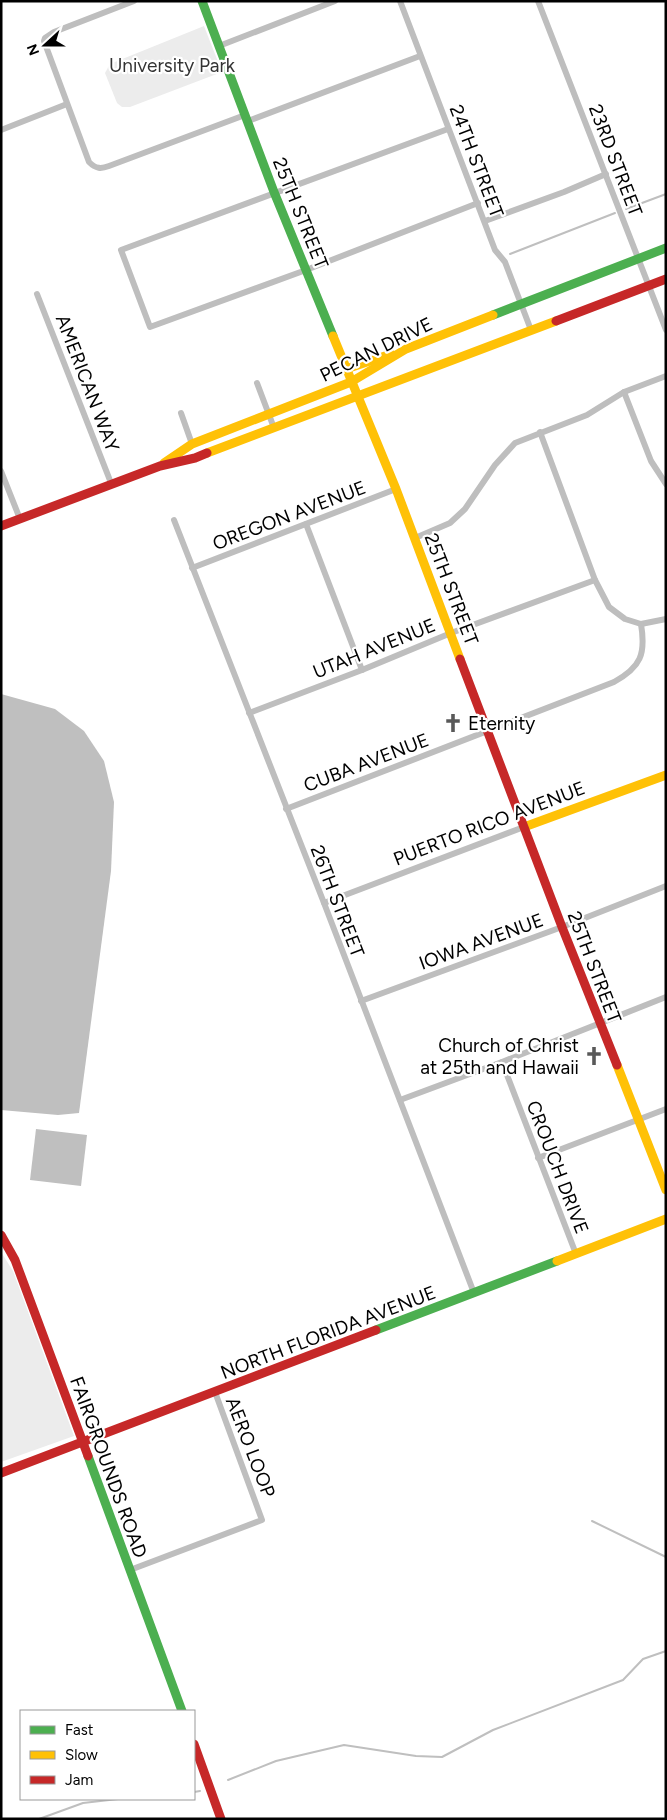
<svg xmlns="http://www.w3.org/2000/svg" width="667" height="1820" font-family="Figtree,sans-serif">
<rect width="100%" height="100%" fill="#fff"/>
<g fill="#ececec">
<path d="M204,26l18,46 -92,35h-8l-5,-4 -12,-30 5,-9z"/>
<path d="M1,1252l12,19 61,165 -73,26z"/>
</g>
<g fill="#bfbfbf">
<path d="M1,694l54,15 29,22 20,30 10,41 -3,69 -32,242 -21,2 -57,-5z"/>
<path d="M36,1129l51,6 -6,51 -51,-6z"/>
</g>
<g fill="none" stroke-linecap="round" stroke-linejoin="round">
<g stroke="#bfbfbf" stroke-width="2">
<path d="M626,209l40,-15"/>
<path d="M510,254l105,-41"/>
<path d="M592,1521l74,36"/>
<path d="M228,1780l48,-19 68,-16 72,11 26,1 51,-27 130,-50 20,-21 23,-8"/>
<path d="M194,1792l6,-1"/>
<path d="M39,1819l44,-16 35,-4"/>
</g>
<g stroke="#bebebe" stroke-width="6">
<path d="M134,1l-80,31 -9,6 -1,3 45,121c7,7 12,7 20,4l136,-51"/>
<path d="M400,1l95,249 10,12 26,68"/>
<path d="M538,1l128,329"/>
<path d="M219,46l116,-45"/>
<path d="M248,121l172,-65"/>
<path d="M448,129l-327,121 29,77 156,-57 172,-67"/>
<path d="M1,130l66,-26"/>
<path d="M485,221l79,-29 42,-18"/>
<path d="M37,294l74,189"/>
<path d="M257,383l17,45"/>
<path d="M624,392l27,69 15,23"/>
<path d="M181,413l11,31"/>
<path d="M540,432l55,148 14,27 16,12 16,5 25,-5"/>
<path d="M1,471l19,48"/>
<path d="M174,520l150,383 150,390"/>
<path d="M306,524l56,146"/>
<path d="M415,538l35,-15 15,-14 30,-44 20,-22 72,-28 37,-23 42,-16"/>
<path d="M192,568l204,-79"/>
<path d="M249,713l113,-43 89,-37 144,-53"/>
<path d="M286,809l328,-127c27,-15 32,-28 27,-58"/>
<path d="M324,903l200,-76"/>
<path d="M361,1001l201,-74 104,-41"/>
<path d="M502,1062l74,192"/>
<path d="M400,1100l102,-38 164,-65"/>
<path d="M538,1158l128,-49"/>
<path d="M130,1570l132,-50 -47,-128"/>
</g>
<g stroke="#4caf50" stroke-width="9">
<path d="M202,1l72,191 59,144"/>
<path d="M493,315l173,-67"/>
<path d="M376,1330l181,-69"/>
<path d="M88,1456l94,255"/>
</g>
<g stroke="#ffc107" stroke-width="9">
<path d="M333,336l63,153 64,170"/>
<path d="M346,369l45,-15"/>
<path d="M207,453l349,-132"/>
<path d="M164,463l28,-19 159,-62 55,-33 87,-34"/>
<path d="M524,827l142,-52"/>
<path d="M617,1065l49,125"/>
<path d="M557,1261l109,-42"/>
</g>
<g stroke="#c62828" stroke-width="9">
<path d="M556,321l110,-42"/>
<path d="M1,526l159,-60 35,-8 12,-5"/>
<path d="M460,659l102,268 55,138"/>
<path d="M1,1235l14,25 73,196"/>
<path d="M1,1473l375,-143"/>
<path d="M194,1744l27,75"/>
</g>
</g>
<defs>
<g id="church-bare" transform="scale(1.5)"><path d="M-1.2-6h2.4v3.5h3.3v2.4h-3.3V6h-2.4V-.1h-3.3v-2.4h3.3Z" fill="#595959" stroke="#fff" stroke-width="2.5" paint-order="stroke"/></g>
</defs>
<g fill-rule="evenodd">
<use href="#church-bare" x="453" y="723"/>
<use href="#church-bare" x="594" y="1056"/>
</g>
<g text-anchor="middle" stroke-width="4.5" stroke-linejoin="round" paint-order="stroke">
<g font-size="19" fill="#333" stroke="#fff">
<text x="172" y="72">University Park</text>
</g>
<g font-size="19" fill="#000" stroke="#fff">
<text transform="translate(616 160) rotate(69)" y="7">23RD STREET</text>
<text transform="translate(477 161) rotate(69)" y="7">24TH STREET</text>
<text transform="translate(301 213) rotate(68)" y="7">25TH STREET</text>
<text transform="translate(376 349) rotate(-26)" y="7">PECAN DRIVE</text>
<text transform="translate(88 383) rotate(69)" y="7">AMERICAN WAY</text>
<text transform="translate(289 515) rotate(-21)" y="7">OREGON AVENUE</text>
<text transform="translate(452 589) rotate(69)" y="7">25TH STREET</text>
<text transform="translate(374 648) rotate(-22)" y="7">UTAH AVENUE</text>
<text transform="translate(366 762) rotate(-21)" y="7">CUBA AVENUE</text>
<text transform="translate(489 823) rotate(-21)" y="7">PUERTO RICO AVENUE</text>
<text transform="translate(338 901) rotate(69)" y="7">26TH STREET</text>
<text transform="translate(481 941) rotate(-20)" y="7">IOWA AVENUE</text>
<text transform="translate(595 967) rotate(69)" y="7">25TH STREET</text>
<text transform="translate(558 1167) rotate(69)" y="7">CROUCH DRIVE</text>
<text transform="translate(328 1332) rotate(-21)" y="7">NORTH FLORIDA AVENUE</text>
<text transform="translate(251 1447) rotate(69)" y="7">AERO LOOP</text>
<text transform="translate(109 1467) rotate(70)" y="7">FAIRGROUNDS ROAD</text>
</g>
<g font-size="19" fill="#000" stroke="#fff" text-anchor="start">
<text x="468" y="730">Eternity</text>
<text x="579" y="1052" text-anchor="end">Church of Christ<tspan x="579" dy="22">at 25th and Hawaii</tspan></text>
</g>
</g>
<rect width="667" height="1820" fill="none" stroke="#000000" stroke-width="5"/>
<rect x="20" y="1710" width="175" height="90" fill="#ffffff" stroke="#999999"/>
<rect x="30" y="1726" width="25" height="8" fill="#4caf50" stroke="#999999"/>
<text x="65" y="1735" font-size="15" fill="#000000">Fast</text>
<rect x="30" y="1751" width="25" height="8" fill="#ffc107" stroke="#999999"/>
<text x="65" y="1760" font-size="15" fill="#000000">Slow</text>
<rect x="30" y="1776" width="25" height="8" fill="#c62828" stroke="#999999"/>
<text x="65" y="1785" font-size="15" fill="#000000">Jam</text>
<g transform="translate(45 45) rotate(249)" stroke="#ffffff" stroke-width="4" paint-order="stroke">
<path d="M0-4L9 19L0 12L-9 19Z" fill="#000000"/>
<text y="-8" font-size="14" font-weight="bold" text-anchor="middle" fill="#000000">N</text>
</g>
</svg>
